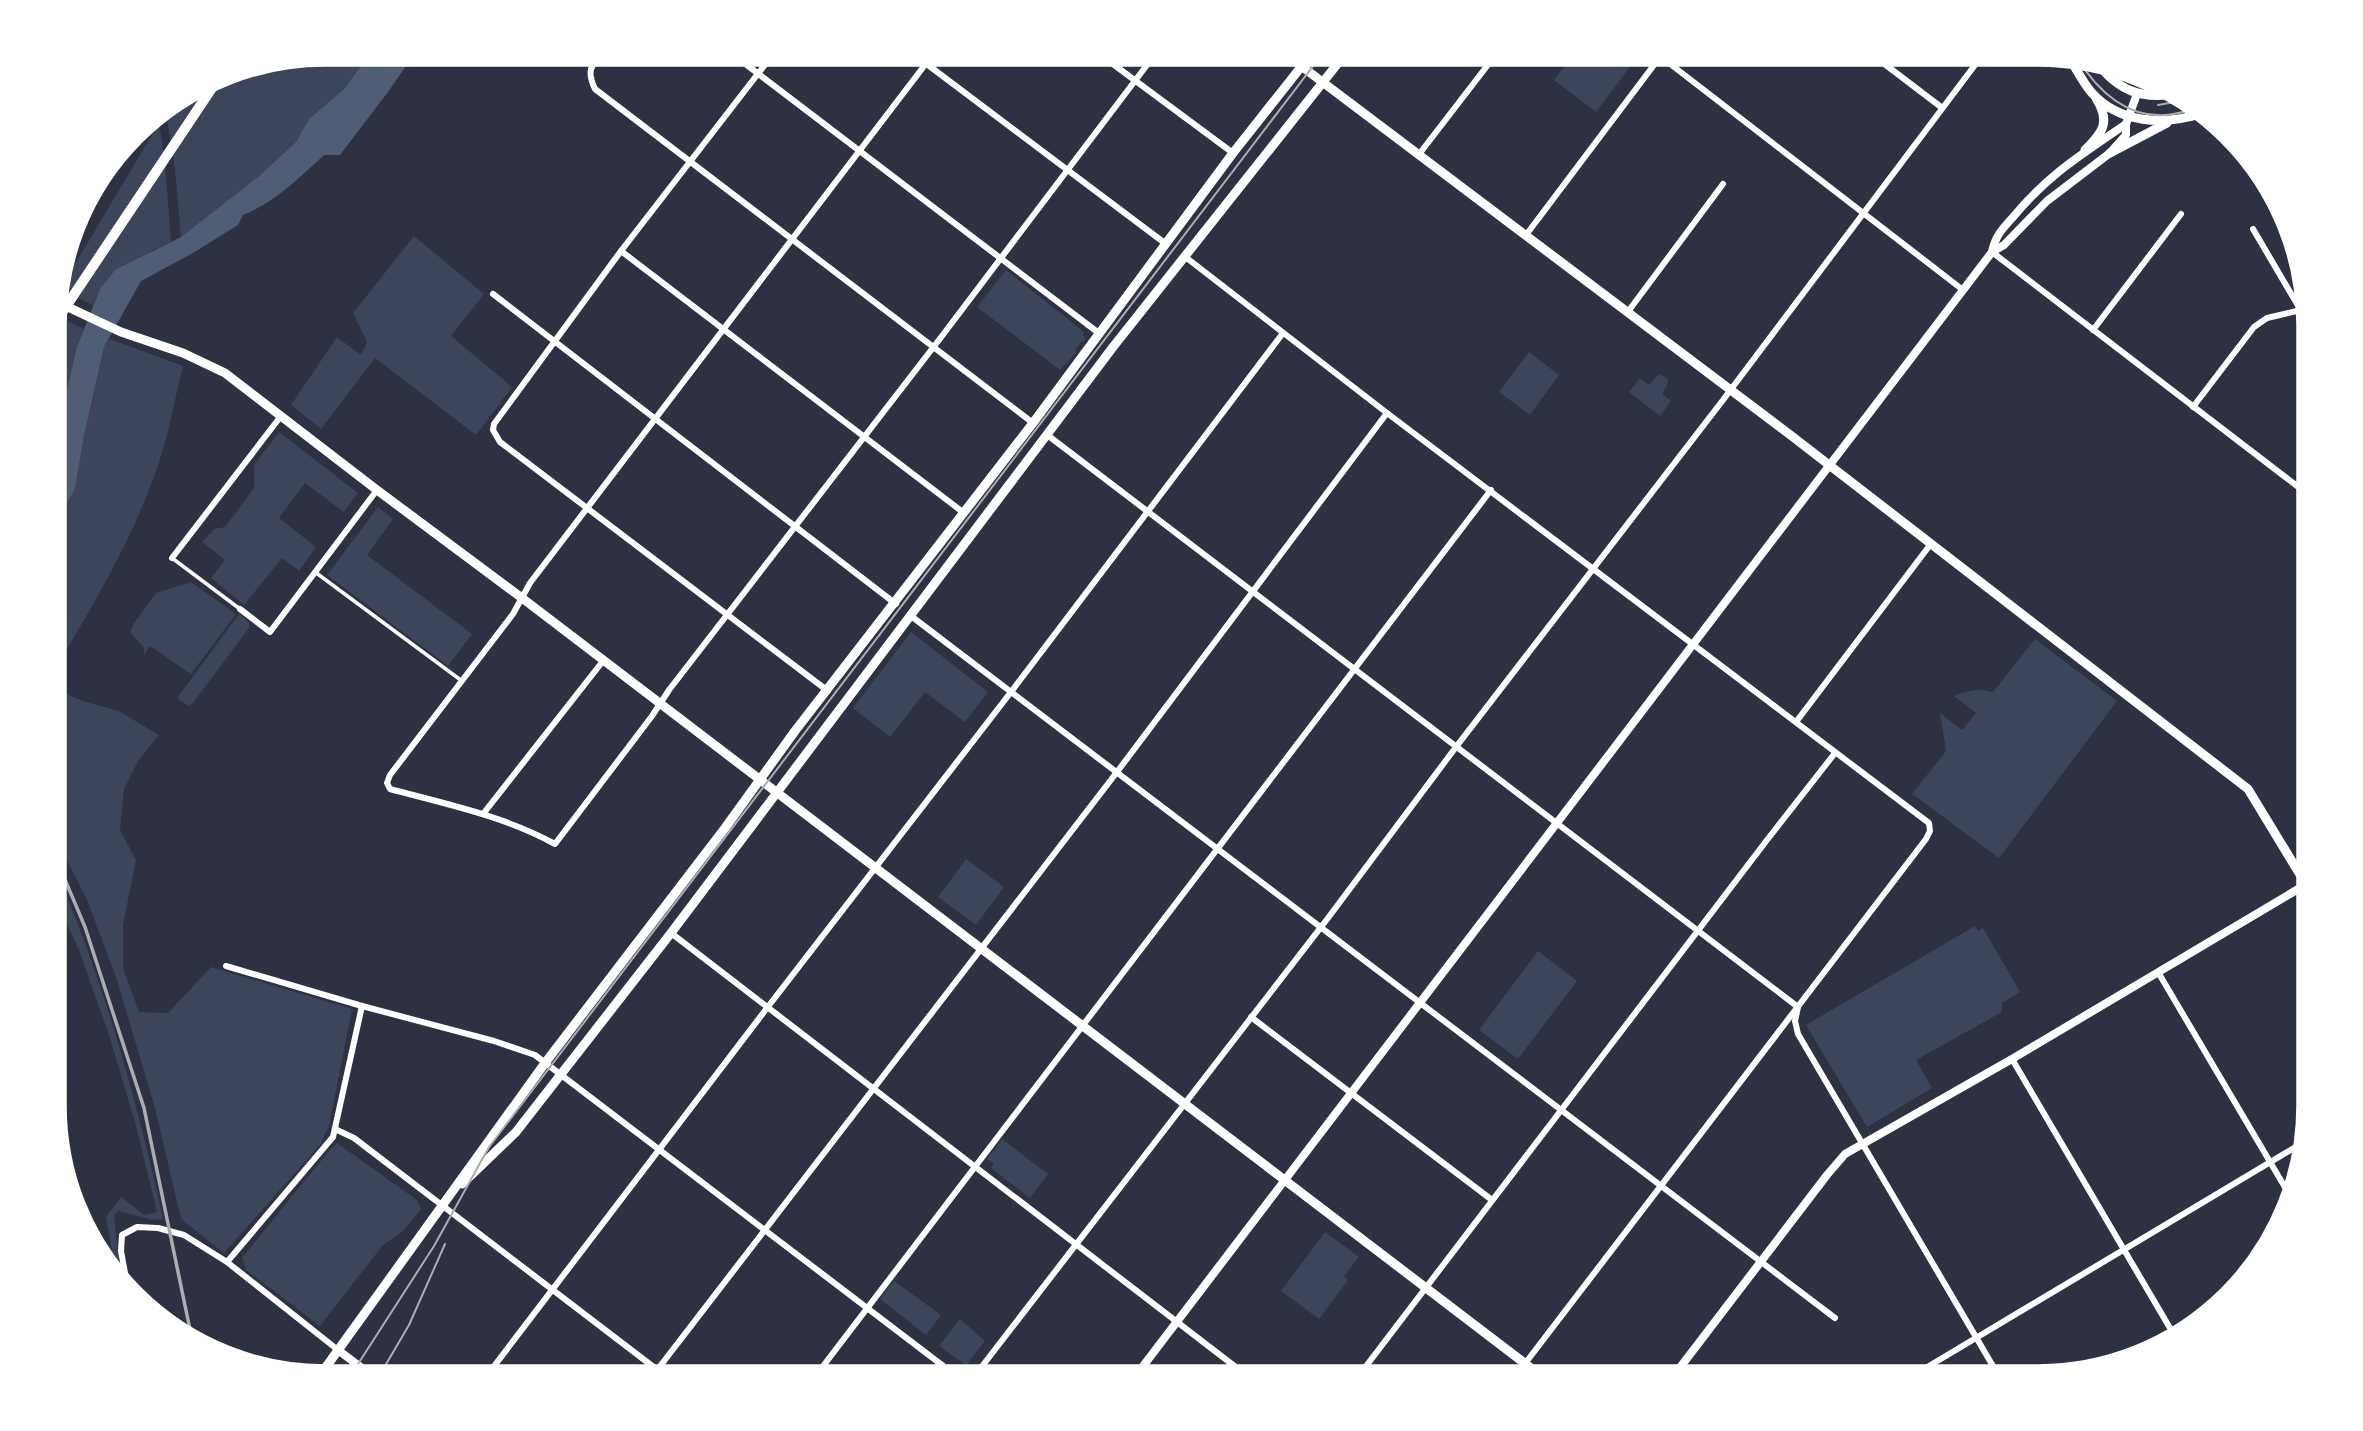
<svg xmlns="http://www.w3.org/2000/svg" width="2363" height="1431" font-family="'PT Serif',serif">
<rect width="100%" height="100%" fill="#2d3142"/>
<g fill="#3c4559">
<path d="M325,53h45l-25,35 -36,31 -13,23 -38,35 -77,61 -6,-69 -9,-57 5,-8 50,-31z"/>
<path d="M1574,53h61l4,2 -43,57 -42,-32z"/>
<path d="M159,123l6,39 6,80 -18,8 -53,39 -7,16 -33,-16z"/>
<path d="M414,236l70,58 -33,42 61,51 -36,48 -101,-77 -54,71 -30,-24 46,-68 24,18 6,-13 -14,-29z"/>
<path d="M1006,270l78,62 -1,3 3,5 -4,1 -7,9 2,2 -17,18 -83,-63z"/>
<path d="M67,321l17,8c-16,43 -21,87 -26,133l-3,5v-113z"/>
<path d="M110,339l73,27c-8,31 -13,63 -23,93 -24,75 -65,143 -105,210v-145l20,-35 9,-53 20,-89z"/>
<path d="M1529,352l30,23 -29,40 -31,-23z"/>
<path d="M1659,374l8,4 1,5 -6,11 9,7 -11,15 -31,-24 11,-14 9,7z"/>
<path d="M279,432l79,61 -14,19 -39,-29 -26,35 37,29 -17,24 -17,-13 -38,47 -33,-27 14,-18 -23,-18 12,-13 11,-2 29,-39v-23z"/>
<path d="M378,507l15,12 -26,36 105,79 -24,32 -121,-91z"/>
<path d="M191,582l45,32 -45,60 -41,-28 -6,9v-7l-14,-16 4,-9 22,-30z"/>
<path d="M239,614l10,8v6l-56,75 -4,3 -12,-8z"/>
<path d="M911,632l77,60 -23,30 -40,-30 -35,45 -37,-29z"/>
<path d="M2035,639l82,62 -118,157 -87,-64 34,-43 -6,-38 22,17 14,-17 -22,-17c14,-6 24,-8 39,-4z"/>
<path d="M55,690l31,12 33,9 40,24 -21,26 -14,28 -4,41 16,30 -13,65v43l16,44 29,1 43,-46 141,42 -23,117 -9,19 -96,108 -43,-34 -26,-111 -39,-131 -29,-77 -32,-64z"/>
<path d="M966,859l38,28 -28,38 -38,-28z"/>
<path d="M55,867c48,113 82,232 108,352l-10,1 -35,-9 -4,5 7,62 -5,-5 -10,-56 15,-20 23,18 13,-3 -21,-86 -26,-88 -31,-88 -24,-52z"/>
<path d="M1975,926l3,5 5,-3 37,64 -18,11v9l-86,48 16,28 -65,39 -61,-102z"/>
<path d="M1538,951l39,30 -59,78 -39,-29z"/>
<path d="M1002,1139l46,35 -18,24 -39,-30 3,-4 -7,-5z"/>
<path d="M337,1143l80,57 4,9 -19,23 -19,13 -63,81 -74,-56 -4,-12 86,-106z"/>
<path d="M1325,1232l34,25 -15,19 4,4 -29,39 -38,-28z"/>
<path d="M894,1281l47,34 -15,20 -46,-36z"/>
<path d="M960,1319l25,22 -19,24 -27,-19z"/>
</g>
<path fill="#4f5d75" d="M370,53h45l-27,39 -48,63h-16c-25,23 -50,48 -81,60l-5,10 -45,28 -52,28 -37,66 -20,89 -9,53 -20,35v-57l3,-5 8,-68 11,-47 23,-58 15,-19 66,-33 77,-60 38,-35 13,-23 36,-31z"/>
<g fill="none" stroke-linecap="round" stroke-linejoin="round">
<g stroke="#fff" stroke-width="3.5">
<path d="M172,558l68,51"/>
<path d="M315,572l147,109"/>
</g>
<g stroke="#fff" stroke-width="6">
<path d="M617,53c-21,8 -34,11 -22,36l438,334"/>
<path d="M731,53l369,281"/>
<path d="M774,53l-153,198 -127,173 -1,6 7,12 328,249"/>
<path d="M912,53l254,191"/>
<path d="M934,53l-404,530 -17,31 -123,161 -3,8 3,6c56,15 114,27 165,55l97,-128 17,-26 273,-354 214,-283"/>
<path d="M1098,53l135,100"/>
<path d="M1656,53l307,237"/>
<path d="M1870,53l71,54"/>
<path d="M1420,153l77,-100"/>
<path d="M2253,229l57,97"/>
<path d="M1526,235l137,-182"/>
<path d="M621,251l343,262"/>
<path d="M1992,252l318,244"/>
<path d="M1184,256l203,157 542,410 1,8 -4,8 -412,539"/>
<path d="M493,294l403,310"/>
<path d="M1627,313l96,-129"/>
<path d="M2093,330l88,-116"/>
<path d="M2193,407l61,-80 13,-9 34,-8"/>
<path d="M1046,434l752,573 -3,14 3,13 202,344"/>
<path d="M172,558l109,-142"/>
<path d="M240,609l30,23 107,-142"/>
<path d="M911,616l924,702"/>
<path d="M1796,722l134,-177"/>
<path d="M483,814l120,-153"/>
<path d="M671,933l579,445"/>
<path d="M226,966l136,40 132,35 41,14 424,323"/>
<path d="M2158,972l131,222"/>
<path d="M1251,1017l241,183"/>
<path d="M2012,1059l165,281"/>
<path d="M335,1129l19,9 314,240"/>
<path d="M227,1262l106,-125 29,-131"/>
<path d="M127,1284l-6,-33 1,-16 15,-8 21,1 26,7 43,27 111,88"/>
<path d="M485,1378l282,-370 244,-316 272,-359"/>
<path d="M651,1378l466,-606 270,-359"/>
<path d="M814,1378l677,-888"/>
<path d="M973,1378l355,-460 128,-171 267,-347 261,-347"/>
<path d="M1357,1378l410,-538 68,-87"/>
<path d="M1909,1378l395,-236"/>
</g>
<g stroke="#fff" stroke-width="8">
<path d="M1992,252c3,-16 11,-24 22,-36 35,-42 67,-61 112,-92"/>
<path d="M338,1350l37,28"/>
<path d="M1134,1378l858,-1126 12,-7 43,-44 63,-48 16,-18v-11l11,-30"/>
<path d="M1672,1378l155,-203 18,-21 167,-95 298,-177"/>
</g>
<g stroke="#fff" stroke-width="9">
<path d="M1284,53l509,384 455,352 62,102"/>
<path d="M2068,56c8,12 15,27 24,37 28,31 72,32 108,21"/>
<path d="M2095,60c21,30 47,41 84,33"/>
<path d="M2085,150c18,-18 26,-28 11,-52"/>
<path d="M2110,153l57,-30"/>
<path d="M55,301l66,31 62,21 42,20 152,117 145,108 1022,780"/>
<path d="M462,1184l54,-52 155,-199 442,-586 233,-294"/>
<path d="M318,1378l227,-315 180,-235 70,-97 238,-308 200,-270 79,-100"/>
</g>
<g stroke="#fff" stroke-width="10">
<path d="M76,220l26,-44"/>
<path d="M55,323l167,-250"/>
</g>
<g stroke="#abadb3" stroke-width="2">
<path d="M2077,58c27,43 65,71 118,50"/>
<path d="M2158,105l28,-5"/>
<path d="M349,1378l85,-132 55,-99 834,-1094"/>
<path d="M378,1378l31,-53 36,-81"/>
</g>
<path stroke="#abadb3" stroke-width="3.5" d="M55,856l30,71 59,181 49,236"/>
</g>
<path d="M0 0H2363V1431H0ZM325 65H2038A260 260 0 0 1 2298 325V1106A260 260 0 0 1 2038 1366H325A260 260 0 0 1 65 1106V325A260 260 0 0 1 325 65Z" fill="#fff" fill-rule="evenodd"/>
<path fill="none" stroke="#fff" stroke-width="3.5" d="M325 65H2038A260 260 0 0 1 2298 325V1106A260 260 0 0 1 2038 1366H325A260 260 0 0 1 65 1106V325A260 260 0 0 1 325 65Z"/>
</svg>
